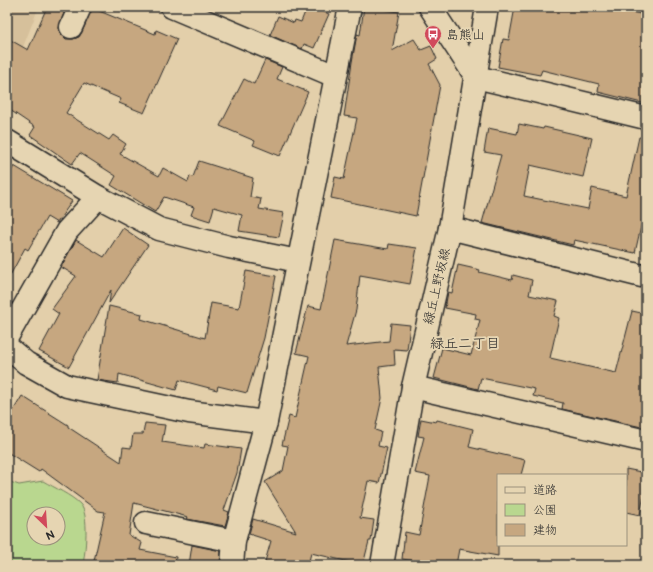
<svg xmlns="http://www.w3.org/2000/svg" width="653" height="572" font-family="'Balsamiq Sans','Klee One',sans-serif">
<rect width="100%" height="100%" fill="#e3cfaa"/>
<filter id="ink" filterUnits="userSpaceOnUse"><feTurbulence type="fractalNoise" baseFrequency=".025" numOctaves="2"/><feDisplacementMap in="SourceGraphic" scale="8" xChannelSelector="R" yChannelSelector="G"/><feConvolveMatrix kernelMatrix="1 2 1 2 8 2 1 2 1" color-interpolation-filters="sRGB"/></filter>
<g filter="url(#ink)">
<path fill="#d6c09b" d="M7,7h27l4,2 -15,38 -16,24z"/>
<path fill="#b9d78f" stroke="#72815d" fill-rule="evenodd" d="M7,481l12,4 24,-4c12,7 28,14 37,23 10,10 5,49 3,61h-76zM34,514h24v24h-24z"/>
<g fill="#c6a780" stroke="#2b2b2b">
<path d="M47,7h19l-7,21 2,6 5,5h7l6,-2 3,-5 10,-24 63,26 1,-4 21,9 -33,74 -25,-10 2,-4 -37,-16 -18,30 43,27 4,-5 13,9 -6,10 39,22 4,-8 25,14 2,-6 3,1 6,-16 54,17 -3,19 11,2 -2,10 25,4 -5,24 -40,-6 3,-16 -28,-8 -4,14 -19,-6 3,-8 -30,-10 -9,15 -44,-27 5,-9 -36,-23 -8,11 -42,-29 5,-8 -28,-19v-70l21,12z"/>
<path d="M307,7h17l-2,4 7,3 -15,34 -10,-4 -2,5 -32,-14 8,-19 16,7 1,-3 6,2z"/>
<path d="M364,7h17v2l18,3 -7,39 22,-12 7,11 10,-4 6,13 -8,5 11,21 -24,131 -85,-18 4,-21 9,2 13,-61 -13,-2 8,-54 5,-28 3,1z"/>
<path d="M515,7h89l42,8v89l-48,-12 1,-8 -57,-14 -2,5 -42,-8 5,-28 6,1z"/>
<path d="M265,60l17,7 -5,12 31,13 -28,64 -27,-11 2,-4 -35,-15 24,-47 10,5z"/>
<path d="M519,124l24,5 1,-2 48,11 -9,39 -53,-12 -6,31 64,13 4,-21 34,8 13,-59 7,1v66l-11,49 -61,-13 -1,5 -91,-22 19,-68 -17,-3 4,-24 29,6z"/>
<path d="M14,166l58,35 -15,22 -10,-6 -19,33 -3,-2 -18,33v-103z"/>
<path d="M123,228l25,17 -39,58 2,-13 -42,77 -30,-16 20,-37 -7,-5 24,-33 -15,-9 15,-27 28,17z"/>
<path d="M335,240l53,9 1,-5 28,4 -7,36 -50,-9 -4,35 -10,36 43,-5 2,-18 19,2 -3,25 -13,-1 1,16 -16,2 3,31 -7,32 6,2 -3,14 9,2 -8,35 -11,-2 -8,37 14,2 -3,21h-2l-6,24 -52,-12 -3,12h-44l7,-24 -22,-7 4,-15 43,13 -31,-50 18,-11 5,-25 -6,-1 7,-29 6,2 14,-62 -13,-3 12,-47 13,3z"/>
<path d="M458,265l22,5 -1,2 33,8 1,-5 19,5 -3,15 29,6 -4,15 5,2 -9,40 66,15 16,-62 14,3v114l-84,-19 1,-6 -30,-7 2,-7 -54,-11 -3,11 -44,-11 8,-30 29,7 9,-35 -5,-1 1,-5 -31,-6 3,-16 4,1z"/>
<path d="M246,271l30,5 -12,62 -17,55 -29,-7 -1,4 -38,-10 -3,10 -57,-16 -1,9 -21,-3 12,-74 33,8 -1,5 64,19 6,-35 28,5z"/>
<path d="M22,396l46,29v2l53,35 2,-15 8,1 2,-14h10l2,-11 20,2 -3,17 42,6 1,-4 36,5 -4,24 -13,37 5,2 -4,14 -38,-7 1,-2 -54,-14 -5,32 13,8 -2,7 36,7 -1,8h-82l12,-53 -7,-1 -57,-42 -2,3 -32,-20v-31z"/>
<path d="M421,419l15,3 1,-2 36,9 -4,18 56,13 -4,15h-23v81l-39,-7 -3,16h-41l1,-4 -14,-2 3,-27 14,3 11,-59 -15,-3 9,-36 -6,-1z"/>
<path d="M626,469l20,4v12l-6,30 -14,-3z"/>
<path d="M192,545l29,6 -1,14h-31z"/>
</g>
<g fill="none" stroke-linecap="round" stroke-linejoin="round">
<g stroke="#2b2b2b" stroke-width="25">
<g id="minor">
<path d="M172,7l163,69"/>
<path d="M430,7l46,70"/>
<path d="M71,27l9,-20"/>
<path d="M476,77l170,41"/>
<path d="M7,141l91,56 61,32 70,18 69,14"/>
<path d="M450,228l196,49"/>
<path d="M7,337l60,-106 31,-34"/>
<path d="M7,347l19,16 41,23 122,26 77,10"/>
<path d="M413,387l233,54"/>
<path d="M146,523l88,18"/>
<path d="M232,565l2,-24 32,-119 84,-415"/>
<path d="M382,565l31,-178 37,-159 37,-221"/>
</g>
</g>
<use href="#minor" stroke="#e6d5b2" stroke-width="22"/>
</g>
</g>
<defs>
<g id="bus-pin" transform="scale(0.9)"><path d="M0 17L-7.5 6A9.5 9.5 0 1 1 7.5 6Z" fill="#d1495b" stroke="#e6d5b2"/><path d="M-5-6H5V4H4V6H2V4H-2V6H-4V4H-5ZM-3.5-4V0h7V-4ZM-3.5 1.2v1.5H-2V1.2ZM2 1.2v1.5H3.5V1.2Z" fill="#fff"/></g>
</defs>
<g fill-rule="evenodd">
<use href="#bus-pin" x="433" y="34"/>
</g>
<g text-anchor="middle" stroke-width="4" stroke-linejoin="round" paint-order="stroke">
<g font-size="13" fill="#2b2b2b" stroke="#e6d5b2" text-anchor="start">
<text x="446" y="39">島熊山</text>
</g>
<g font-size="13" fill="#2b2b2b" stroke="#e6d5b2">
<text transform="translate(436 286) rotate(-77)" y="5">緑丘上野坂線</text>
</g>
<g font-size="14" fill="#2b2b2b" stroke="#e6d5b2">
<text x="465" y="348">緑丘二丁目</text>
</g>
</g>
<rect width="653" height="572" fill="none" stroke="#e6d5b2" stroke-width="24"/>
<rect x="12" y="12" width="629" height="548" fill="none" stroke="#2b2b2b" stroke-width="1.5" filter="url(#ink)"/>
<rect x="497" y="474" width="130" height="72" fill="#e6d5b2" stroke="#9b917c"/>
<rect x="505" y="487" width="20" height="6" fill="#e6d5b2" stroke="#9b917c"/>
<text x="533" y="494" font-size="12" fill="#2b2b2b">道路</text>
<rect x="505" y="504" width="20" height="12" fill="#b9d78f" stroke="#9b917c"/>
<text x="533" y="514" font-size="12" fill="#2b2b2b">公園</text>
<rect x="505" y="524" width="20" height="12" fill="#c6a780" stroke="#9b917c"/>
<text x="533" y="534" font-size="12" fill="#2b2b2b">建物</text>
<g transform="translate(46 526) rotate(155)"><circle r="19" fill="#e6d5b2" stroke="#9b917c"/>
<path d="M0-3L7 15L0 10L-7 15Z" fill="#d1495b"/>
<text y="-6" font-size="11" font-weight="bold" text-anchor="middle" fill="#2b2b2b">N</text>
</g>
</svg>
